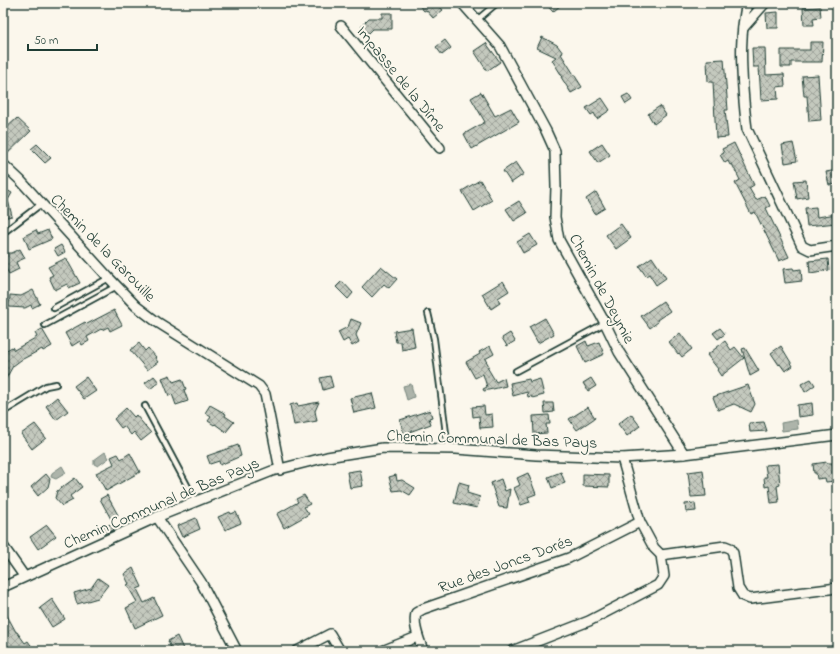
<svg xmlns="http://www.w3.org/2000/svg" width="840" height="654" font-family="'Indie Flower',sans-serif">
<defs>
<pattern id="building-cross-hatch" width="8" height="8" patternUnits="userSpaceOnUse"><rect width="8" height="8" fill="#c4c9be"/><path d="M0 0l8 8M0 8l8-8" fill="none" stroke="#9fa49b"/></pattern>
</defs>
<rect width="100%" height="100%" fill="#fbf7ec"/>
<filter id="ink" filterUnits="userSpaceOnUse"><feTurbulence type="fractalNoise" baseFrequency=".025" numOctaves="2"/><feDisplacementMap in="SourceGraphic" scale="8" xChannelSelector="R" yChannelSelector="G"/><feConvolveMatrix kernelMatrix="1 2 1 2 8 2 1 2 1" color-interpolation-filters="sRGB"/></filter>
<g filter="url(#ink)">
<g fill="#adb4aa" stroke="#74847b">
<path d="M411,384l3,13 -7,3 -4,-14z"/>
<path d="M797,420l1,9 -16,2 -1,-8z"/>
<path d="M105,452l4,6 -11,8 -4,-2v-4z"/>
<path d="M62,466l4,7 -10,6 -5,-2 1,-4z"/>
</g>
<g fill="url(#building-cross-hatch)" stroke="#1f3d34">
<path d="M417,3h20l6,7 -10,8 -7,-8 -2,1z"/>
<path d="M545,3h18l-10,9z"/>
<path d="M820,7l1,10 -8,1 1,7h-10l-1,-17z"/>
<path d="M778,12v16h-11l-1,-15z"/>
<path d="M382,13h10v16h-19l-5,5 -7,-8 8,-8h13z"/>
<path d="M542,37l15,8 6,8 -2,1 21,33 -11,6 -10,-16 1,-1 -10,-16 4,-3 -19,-9z"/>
<path d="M445,40l6,8 -9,7 -6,-8z"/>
<path d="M810,42h13l-1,20h-31v5h-10v-17h29z"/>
<path d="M486,43l14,19 -13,9 -13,-20z"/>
<path d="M752,48h13l1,27 18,-1 1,12 -8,1 1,12 -17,1 -2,-33h-6z"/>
<path d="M724,59l4,51h-3l3,27 -12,1 -3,-56h-5l-1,-22z"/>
<path d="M818,75l3,45 -12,1 -2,-25h-3l-2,-20z"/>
<path d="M481,92l14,24 16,-8 8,14 -47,27 -8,-15 21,-12 -14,-24z"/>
<path d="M628,94l4,6 -6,4 -4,-7z"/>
<path d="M602,98l8,12 -13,9 -3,-6 -3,2 -5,-7z"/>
<path d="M660,106l6,9 -12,9 -6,-10z"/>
<path d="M17,118l14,13 -28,27v-20l5,-5 -4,-3z"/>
<path d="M602,143l8,12 -12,8 -8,-12z"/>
<path d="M734,143l20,42 -5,3 7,12 9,-4 5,10 -4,2 23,49 -10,4 -24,-49 -4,2 -16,-31 5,-3 -8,-16 -2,1 -2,-4 -3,2 -5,-8 4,-2 -2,-4z"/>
<path d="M793,143l4,18 -12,2 -3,-18z"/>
<path d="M37,144l14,14 -6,5 -14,-14z"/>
<path d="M516,162l8,12 -13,9 -8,-12z"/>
<path d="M837,170v14l-8,1 -3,-13z"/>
<path d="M480,180l12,20 -18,11 -12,-20z"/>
<path d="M806,180l2,17 -11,2 -3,-18z"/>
<path d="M3,188l9,5 -4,7 4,16 -9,2z"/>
<path d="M596,192l9,16 -10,6 -9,-15z"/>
<path d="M519,201l8,12 -13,8 -8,-12z"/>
<path d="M816,207l1,10 20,-3v9l-30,3 -2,-18z"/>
<path d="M621,224l10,14 -15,11 -10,-14z"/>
<path d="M36,230l2,4 10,-4 4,9 -23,10 -5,-13z"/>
<path d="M530,234l7,11 -14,8 -6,-11z"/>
<path d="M61,245l4,7 -7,4 -4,-7z"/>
<path d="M20,249l5,9 -9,4 3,7 -10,5 -6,-11v-10h9z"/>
<path d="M652,257l14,21 -10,7 -7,-11 -3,2 -7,-10z"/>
<path d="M66,258l14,25 -11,5 -2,-4 -12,6 -6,-13 4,-2 -5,-8z"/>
<path d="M828,259l1,11 -19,3 -1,-12z"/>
<path d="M381,266l16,13 -8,9 -5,-4 -12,13 -10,-10z"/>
<path d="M793,268l1,2 7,-1 1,12 -17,2 -2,-14z"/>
<path d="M342,281l11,12 -5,6 -12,-12z"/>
<path d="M503,281l6,10 -11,7 2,5 -9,6 -9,-15z"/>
<path d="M33,290l7,14 -8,4 -1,-3 -6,3 -16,-1 1,-12 11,1z"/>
<path d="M663,301l7,10 -13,9 1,2 -8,6 -9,-12z"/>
<path d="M114,310l8,15 -12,6 -2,-4 -6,3 -1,-1 -14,8 2,4 -7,4 -2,-4 -8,5 -7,-13 20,-11 2,2z"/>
<path d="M545,318l9,16 -16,9 -9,-16z"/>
<path d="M351,319l10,4 -5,12 3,7 -7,4 -4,-7 -5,3 -5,-10 10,-5z"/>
<path d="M412,328l3,19 -13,3 -1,-8h-5l-2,-11z"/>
<path d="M720,328l5,6 -7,5 -5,-6z"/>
<path d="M42,329l10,17 -9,5 -1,-2 -21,11 -8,6 -10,18v-32l9,-5 2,3 23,-13 -2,-4z"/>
<path d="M510,333l5,8 -8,5 -5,-8z"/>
<path d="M680,333l12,16 -10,8 -3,-4 -1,1 -9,-12z"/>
<path d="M586,341l2,5 11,-4 5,12 -19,9 -8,-17z"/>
<path d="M725,341l6,9 4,-3 9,11 -23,18 -4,-6 1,-1 -11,-14z"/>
<path d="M139,343l6,8 3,-3 8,9 -1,1 3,4 -11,8 -17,-20z"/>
<path d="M490,346l4,8 -9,5 4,7 -2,1 9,15 8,-4 2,8 -22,5 -1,-2 4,-2 -4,-13 -8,4 -9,-16 14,-8 -1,-2z"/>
<path d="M781,346l12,20 -8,5 -5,-7 -1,1 -8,-12z"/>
<path d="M745,348l14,23 -9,5 -8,-27z"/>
<path d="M170,375l3,7 9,-3 4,10 -2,1 4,11 -12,4 -4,-11 -3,2 -7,-18z"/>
<path d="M154,376l5,6 -9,7 -5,-6z"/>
<path d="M330,376l3,11 -10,3 -3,-12z"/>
<path d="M86,377l10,14 -12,8 -10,-13z"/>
<path d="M591,378l5,8 -8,5 -5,-8z"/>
<path d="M529,379l1,3 10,-3 4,16 -12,3 -1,-2 -3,1 -1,-5 -14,4 -3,-13z"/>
<path d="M811,379l4,6 -10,7 -4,-8z"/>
<path d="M748,385l7,19 -4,8 -17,-8 -16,6 -5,-13z"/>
<path d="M372,393l4,15 -22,5 -4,-15z"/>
<path d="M57,397l11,14 -12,9 -10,-14z"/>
<path d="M319,402l-4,9 2,10 -23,4 -4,-20 7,-2 1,3z"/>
<path d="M544,403h9l1,9 -9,1z"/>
<path d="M812,403l1,12 -15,2 -1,-12z"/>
<path d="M210,405l16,9 -1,2 9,6 -8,10 -11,-8 -1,1 -6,-4 3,-4 -6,-4z"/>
<path d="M484,406l1,9 7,-1 1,13 -13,1 -1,-12 -6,1 -1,-10z"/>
<path d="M588,407l7,11 -18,12 -8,-11z"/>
<path d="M126,408l8,9 2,-2 15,18 -10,8 -7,-9 -3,3 -7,-9 -3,2 -7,-9z"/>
<path d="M430,410l2,7 -3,1 2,6 -27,10 -4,-14z"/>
<path d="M631,414l9,12 -13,10 -9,-12z"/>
<path d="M549,415l1,9h-4l1,9 -13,1 -1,-18z"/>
<path d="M764,422l3,9 -17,1 -1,-9z"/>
<path d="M35,424l11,14 -14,11 -11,-15z"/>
<path d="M238,445l3,11 -21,9 -1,-4 -9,3 -3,-8z"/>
<path d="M130,453l10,19 -34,19 -10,-18 18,-9 -3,-7 7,-3 3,5z"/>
<path d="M827,462v1h6l2,18 -9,1 -1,-4 -8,1 -1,-6h-2l-1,-9z"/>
<path d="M778,464l2,21 -3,1 2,16 -8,1 -2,-17 -4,1 -1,-10h3l-2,-12z"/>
<path d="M360,470l3,16 -13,2 -3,-16z"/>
<path d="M703,470l3,26 -15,1 -3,-25z"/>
<path d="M561,472l4,11 -13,5 -4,-11z"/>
<path d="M528,473l8,21 -8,3 2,5 -9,3 -7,-17 6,-3 -3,-7z"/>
<path d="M46,474l4,5 -2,8 -10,9 -7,-9z"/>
<path d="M583,474l26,1v12l-26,-1z"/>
<path d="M396,475l1,6 5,-1 13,8 -5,7 -9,-5 -8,1 -4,-14z"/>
<path d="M75,478l7,9 -12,9 3,4 -11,6 -7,-8 2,-7z"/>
<path d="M501,479l4,12 5,-2 -3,19 -8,-1 -8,-24z"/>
<path d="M459,482l10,3 -2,8 13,4 -3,11 -23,-5z"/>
<path d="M107,495l11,20 -7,4 -11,-20z"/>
<path d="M304,495l6,9 -6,3 5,7 -25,14 -7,-14 21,-12 -2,-3z"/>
<path d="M695,503l1,8 -10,1 -1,-8z"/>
<path d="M230,512l1,2 5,-2 5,11 -16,7 -7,-13z"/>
<path d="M196,518l4,11 -18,8 -5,-11z"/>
<path d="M111,524l3,6 -10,4 -3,-6z"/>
<path d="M47,525l9,11 -18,13 -8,-12z"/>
<path d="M133,568l9,19 -5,2 7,14 10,-5 8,17 -27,13 -9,-20 11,-6 -10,-17 2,-1 -5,-10z"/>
<path d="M98,578l10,7 -10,13 -21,6 -3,-11 17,-5z"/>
<path d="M52,599l13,20 -13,8 -12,-19z"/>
<path d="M3,608l13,24h1l8,11 3,-2 7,10h-32z"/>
<path d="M177,636l7,15h-12l-4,-10z"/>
</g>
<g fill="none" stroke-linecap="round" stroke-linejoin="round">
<g stroke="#1f3d34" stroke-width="8">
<g id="service">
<path d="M477,20l20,-17"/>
<path d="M3,233l38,-29"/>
<path d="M54,308l55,-30"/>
<path d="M428,313l6,26 14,110"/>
<path d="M45,325l72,-39"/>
<path d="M516,371l89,-48"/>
<path d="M145,406l51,96"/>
<path d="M3,412l43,-26 10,-2"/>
</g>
</g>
<g stroke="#1f3d34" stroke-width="12">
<g id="minor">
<path d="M462,3l38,43 46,85 9,20 1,36 -1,30 4,23 46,83 14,29 65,102"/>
<path d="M747,3c-7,29 -6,57 -4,86 1,13 2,26 4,40l55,117 8,4 27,-4"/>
<path d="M341,26l99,122"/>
<path d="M743,28l22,-25"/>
<path d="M3,164l17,16 89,98 27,28 21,16 102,64 6,8 15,76"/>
<path d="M157,517l44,65 36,69"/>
<path d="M3,546l21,30"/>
<path d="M661,555l64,-9 5,2 3,5 5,35 5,8 7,3 87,-11"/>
<path d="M3,587l154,-70 115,-46 55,-14 56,-9 73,1 80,6 86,3 62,-4 153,-19"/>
<path d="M297,651l33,-17 10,17"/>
<path d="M382,651l35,-14"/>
<path d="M423,651c-4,-13 -10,-25 -7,-38l7,-4 146,-51 71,-36"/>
<path d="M512,651l77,-30 69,-36 6,-9 -3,-21 -7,-7 -14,-26 -18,-64"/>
</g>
</g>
<use href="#service" stroke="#fbf7ec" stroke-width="4.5"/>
<use href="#minor" stroke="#fbf7ec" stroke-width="9"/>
</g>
</g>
<g text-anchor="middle" stroke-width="4" stroke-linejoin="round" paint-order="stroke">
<g font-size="16" fill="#1f3d34" stroke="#fbf7ec">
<text transform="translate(402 78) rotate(51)" y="6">Impasse de la Dîme</text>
<text transform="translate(104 247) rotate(46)" y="6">Chemin de la Garouille</text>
<text transform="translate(603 288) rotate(62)" y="6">Chemin de Deymie</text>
<text transform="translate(492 438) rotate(2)" y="6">Chemin Communal de Bas Pays</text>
<text transform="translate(161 502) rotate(-23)" y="6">Chemin Communal de Bas Pays</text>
<text transform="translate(505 563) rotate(-20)" y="6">Rue des Joncs Dorés</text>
</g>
</g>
<rect width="840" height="654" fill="none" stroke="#fbf7ec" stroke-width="16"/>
<rect x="8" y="8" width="824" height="638" fill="none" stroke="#1f3d34" stroke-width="1.5" filter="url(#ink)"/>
<path d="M28 44v6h69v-6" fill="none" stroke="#1f3d34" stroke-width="2"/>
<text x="34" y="44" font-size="12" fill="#1f3d34" stroke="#fbf7ec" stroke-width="3" paint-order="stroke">50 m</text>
</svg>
